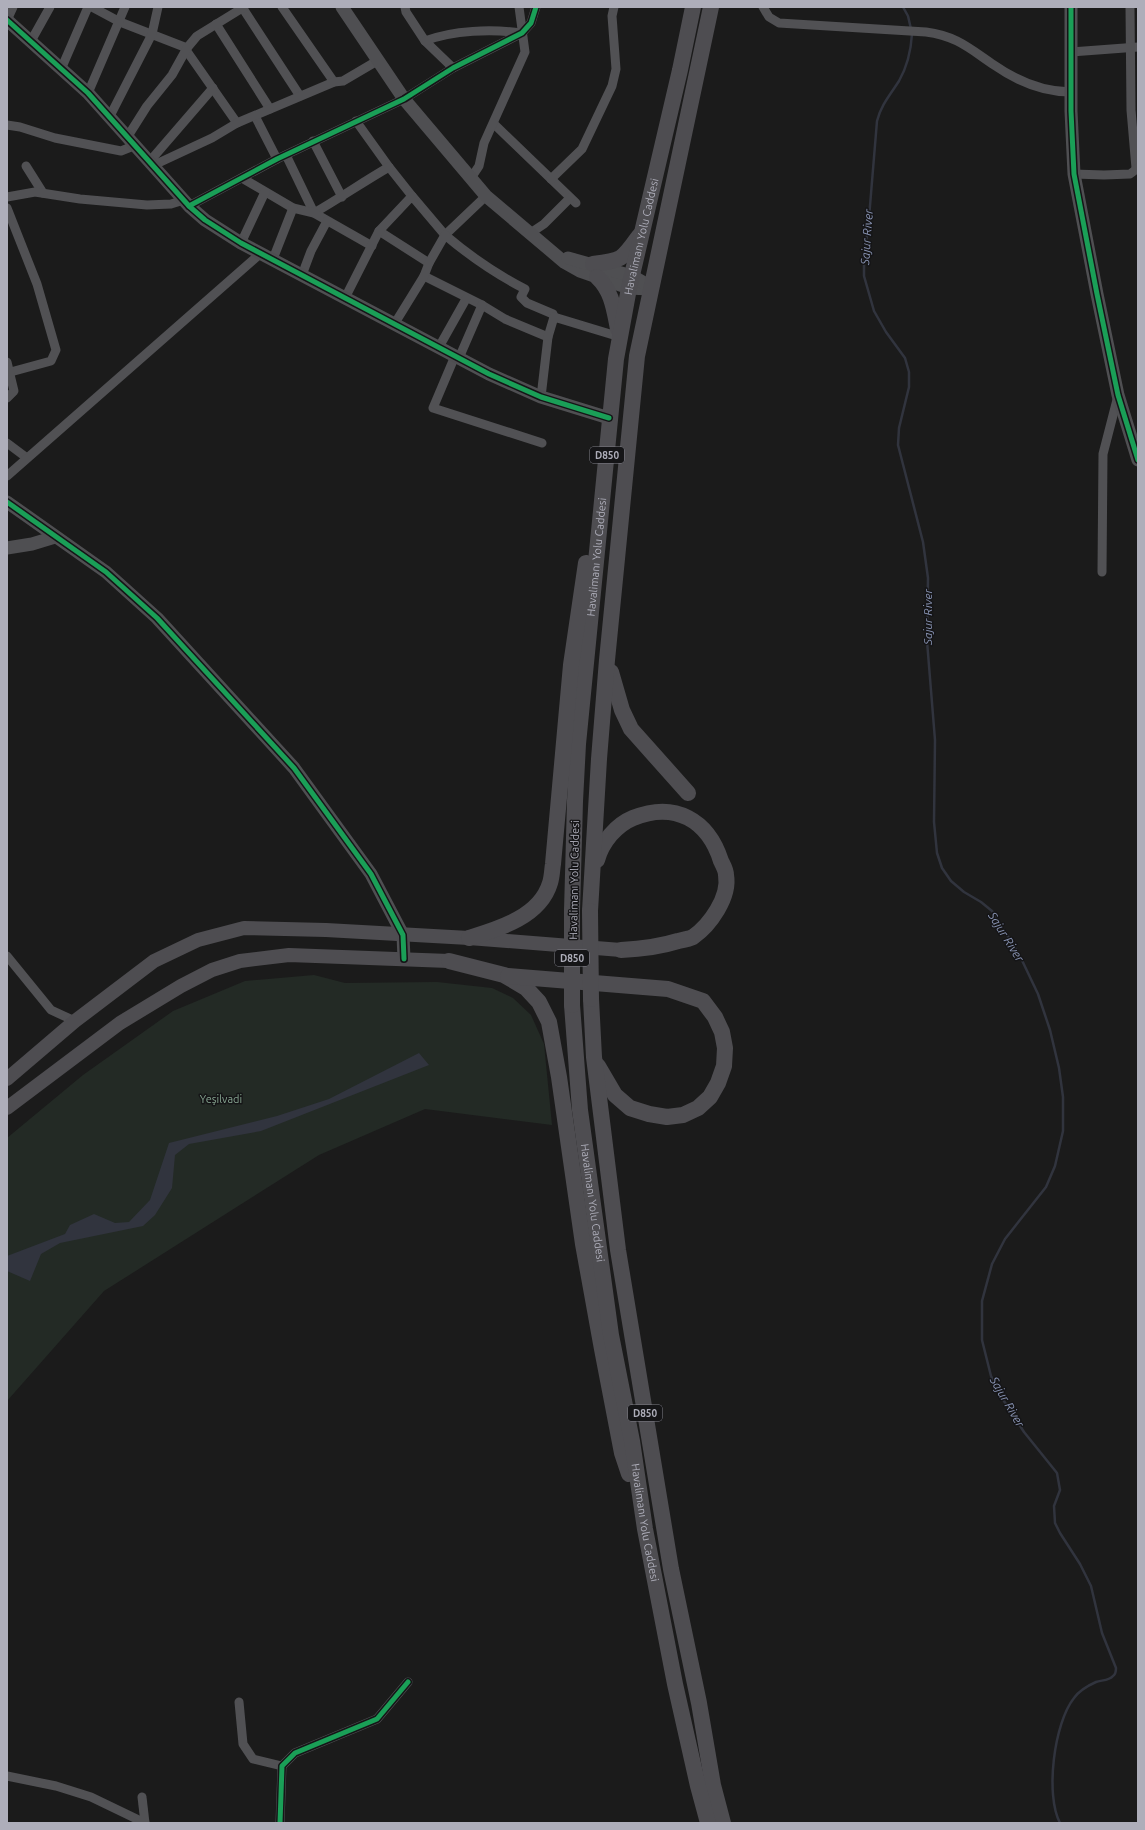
<svg xmlns="http://www.w3.org/2000/svg" width="1145" height="1830" font-family="Ubuntu,sans-serif">
<rect width="100%" height="100%" fill="#1b1b1b"/>
<path fill="#232a25" d="M314,975l31,8 92,-1 55,6 21,10 18,17 13,29 8,81 -127,-16 -106,46 -215,136 -97,110v-263l76,-63 90,-64 72,-30z"/>
<path fill="#31343e" d="M419,1053l10,12 -168,66 -72,13 -14,11 -3,33 -17,27 -12,11 -83,17 -19,11 -11,27 -23,-10v-15l58,-22 5,-9 24,-11 21,9 14,-1 21,-22 19,-57 108,-27 52,-17z"/>
<g fill="none" stroke-linecap="round" stroke-linejoin="round">
<g stroke="#31343e" stroke-width="2.5">
<path d="M903,7l5,9 3,13"/>
<path d="M912,34c-1,16 -5,33 -13,47 -9,14 -18,24 -22,40l-9,109 -4,22v24l10,35 12,21 19,26 4,14v15l-10,41 -1,17 25,97 5,36 -1,63 8,99 -1,82 3,31 5,15 9,13 13,11 17,10 11,9 27,43 19,40 12,36 9,38 4,29v34l-8,35 -9,21 -41,52 -13,25 -10,37v39l9,36 11,22 22,34 33,41 3,17 -6,16 1,17 5,10 20,31 11,22 11,47 14,35c0,3 0,6 -3,8 -4,5 -12,4 -17,6 -9,4 -17,9 -22,16 -20,25 -29,97 -14,125"/>
</g>
<g stroke="#515154" stroke-width="9">
<path d="M92,7l28,15 67,26"/>
<path d="M242,7l58,89"/>
<path d="M282,7l52,75"/>
<path d="M405,7l1,5 19,29 28,27"/>
<path d="M763,7l6,10 10,6 147,9c31,4 44,17 68,33 23,16 49,27 77,27"/>
<path d="M1130,7l1,103 5,58"/>
<path d="M7,20l6,-13"/>
<path d="M216,24l54,85"/>
<path d="M31,41l19,-34"/>
<path d="M425,41c28,-11 67,-12 97,-8"/>
<path d="M186,50l51,73"/>
<path d="M1071,52l67,-5"/>
<path d="M62,67l26,-60"/>
<path d="M88,93l37,-86"/>
<path d="M110,116l42,-82 6,-27"/>
<path d="M255,116l22,43"/>
<path d="M356,121l33,46 23,29"/>
<path d="M494,124l82,79"/>
<path d="M7,125l13,2 35,11 66,13 15,-6"/>
<path d="M128,136l19,-30 25,-31 15,-27 10,-12 47,-29"/>
<path d="M313,141l29,56"/>
<path d="M286,155l28,58c26,-15 49,-31 75,-46"/>
<path d="M150,161l63,-73"/>
<path d="M154,165l58,-27 25,-15 97,-41 9,-1 34,-20"/>
<path d="M26,166l17,27"/>
<path d="M1074,174l30,1 26,-1 8,-6"/>
<path d="M242,178l51,30 21,5 58,33"/>
<path d="M471,178l8,-12 5,-23 41,-91 -6,-45"/>
<path d="M551,179l31,-30 30,-63 4,-17 -4,-53 2,-9"/>
<path d="M7,197l28,-5 45,7 67,6 24,-1 13,-4"/>
<path d="M189,206l88,-47 127,-60 49,-31 69,-35 9,-10 5,-16"/>
<path d="M7,208l30,76 19,66 -5,11 -44,12"/>
<path d="M379,231l50,32"/>
<path d="M529,234l15,-10 26,-26"/>
<path d="M241,243l24,-51"/>
<path d="M273,259l20,-51"/>
<path d="M302,275l9,-24 16,-30"/>
<path d="M424,276l58,29 23,14 43,18"/>
<path d="M345,298l34,-67 33,-35 33,39 41,-39"/>
<path d="M395,323l29,-47 5,-13 16,-28c27,23 49,38 80,54l-4,8 6,6 26,11 1,3"/>
<path d="M439,347l27,-48"/>
<path d="M455,356l-22,52 109,35"/>
<path d="M459,358l23,-53"/>
<path d="M7,362l7,29 -7,7"/>
<path d="M541,397l7,-60 6,-20 66,20"/>
<path d="M7,443l20,15"/>
<path d="M7,476l254,-223"/>
<path d="M1102,572l1,-118 15,-58"/>
<path d="M7,956l44,54 24,11"/>
<path d="M239,1702l4,42 10,15 29,7"/>
<path d="M7,1776l49,10 35,11 54,26"/>
<path d="M142,1797l3,26"/>
<path d="M280,1823l2,-57 13,-13 82,-34 31,-37"/>
</g>
<g stroke="#4f4f52" stroke-width="13">
<path d="M342,7l62,92 82,97 78,66 16,9 49,17 21,1"/>
<path d="M1071,7v104l3,63 23,120 21,101 20,65"/>
<path d="M7,20l81,73 101,113 16,14 36,23 248,131 52,23 68,21"/>
<path d="M568,258l64,18 19,11"/>
<path d="M7,502l99,70 51,46 137,150 77,106 32,61 1,24"/>
<path d="M7,548l25,-4 23,-7"/>
</g>
<g stroke="#4e4d51" stroke-width="14">
<path d="M7,1079l68,-58 79,-60 44,-21 46,-12 82,2 143,8 152,12"/>
<path d="M7,1108l113,-85 61,-37 31,-16 28,-9 49,-6 160,6"/>
</g>
<g stroke="#4e4d51" stroke-width="16">
<path d="M593,264c30,-4 29,-4 46,-28"/>
<path d="M597,277c15,14 17,32 21,52"/>
<path d="M611,672l11,38 9,19 57,64"/>
<path d="M597,860c5,-18 19,-35 36,-42 42,-17 75,2 88,43 2,4 5,9 5,14 4,22 -16,50 -33,62 -4,2 -10,3 -15,4 -19,6 -37,8 -57,9"/>
<path id="s1" d="M572,911l3,-110 3,-57 38,-385 13,-71 51,-218 13,-63"/>
<path d="M590,911l9,-152 8,-99 30,-304 74,-349"/>
<path d="M469,938c29,-9 71,-21 81,-55 2,-6 2,-13 3,-19l18,-199 15,-102"/>
<path d="M449,961l55,14 22,13 13,14 10,20 10,55 24,167 19,105 20,104 7,21"/>
<path d="M508,976l160,13 35,12 12,16 7,15 3,16 -1,18 -6,17 -8,14 -12,11 -15,7 -16,2 -18,-3 -19,-6 -15,-13 -17,-29"/>
<path d="M591,999l3,58 24,193 53,319 28,134 14,82 10,38"/>
<path id="s2" d="M572,1005l8,105 31,225 21,106 13,88 30,155 23,102 10,37"/>
</g>
<g stroke="#4e4d51" stroke-width="16">
<path d="M590,911l1,88"/>
<path d="M572,1005v-94"/>
</g>
<g stroke="#151517" stroke-width="8">
<g id="cycleway">
<path d="M1071,7v104l3,63 23,120 21,101 20,65"/>
<path d="M7,20l81,73 101,113 16,14 36,23 248,131 52,23 68,21"/>
<path d="M189,206l88,-47 127,-60 49,-31 69,-35 9,-10 5,-16"/>
<path d="M7,502l99,70 51,46 137,150 77,106 32,61 1,24"/>
<path d="M280,1823l2,-57 13,-13 82,-34 31,-37"/>
</g>
</g>
<use href="#cycleway" stroke="#1a9f57" stroke-width="5"/>
</g>
<g text-anchor="middle" stroke-width="3" stroke-linejoin="round" paint-order="stroke">
<g fill="#151517" stroke="#808089" stroke-width="1">
<rect x="590" y="447" width="34" height="16" rx="3"/>
<rect x="555" y="950" width="34" height="16" rx="3"/>
<rect x="628" y="1405" width="34" height="16" rx="3"/>
</g>
<g font-size="10" font-weight="bold" fill="#aeaeba">
<text x="607" y="459">D850</text>
<text x="572" y="962">D850</text>
<text x="645" y="1417">D850</text>
</g>
<g font-size="11" fill="#aeaeba" stroke="#151517">
<text dy="4" stroke="none"><textPath href="#s1" startOffset="679">Havalimanı Yolu Caddesi</textPath></text>
<text dy="4" stroke="none"><textPath href="#s1" startOffset="355">Havalimanı Yolu Caddesi</textPath></text>
<text transform="translate(574 880) rotate(-89)" y="4">Havalimanı Yolu Caddesi</text>
<text dy="4" stroke="none"><textPath href="#s2" startOffset="199">Havalimanı Yolu Caddesi</textPath></text>
<text dy="4" stroke="none"><textPath href="#s2" startOffset="523">Havalimanı Yolu Caddesi</textPath></text>
</g>
<g font-size="11" fill="#86a490" stroke="#151517">
<text x="221" y="1103">Yeşilvadi</text>
</g>
<g font-size="12" font-style="italic" fill="#8893b2" stroke="#151517">
<text transform="translate(867 237) rotate(-86)" y="4">Sajur River</text>
<text transform="translate(928 617) rotate(-90)" y="4">Sajur River</text>
<text transform="translate(1006 937) rotate(58)" y="4">Sajur River</text>
<text transform="translate(1007 1402) rotate(60)" y="4">Sajur River</text>
</g>
</g>
<rect width="1145" height="1830" fill="none" stroke="#aeaeba" stroke-width="16"/>
</svg>
